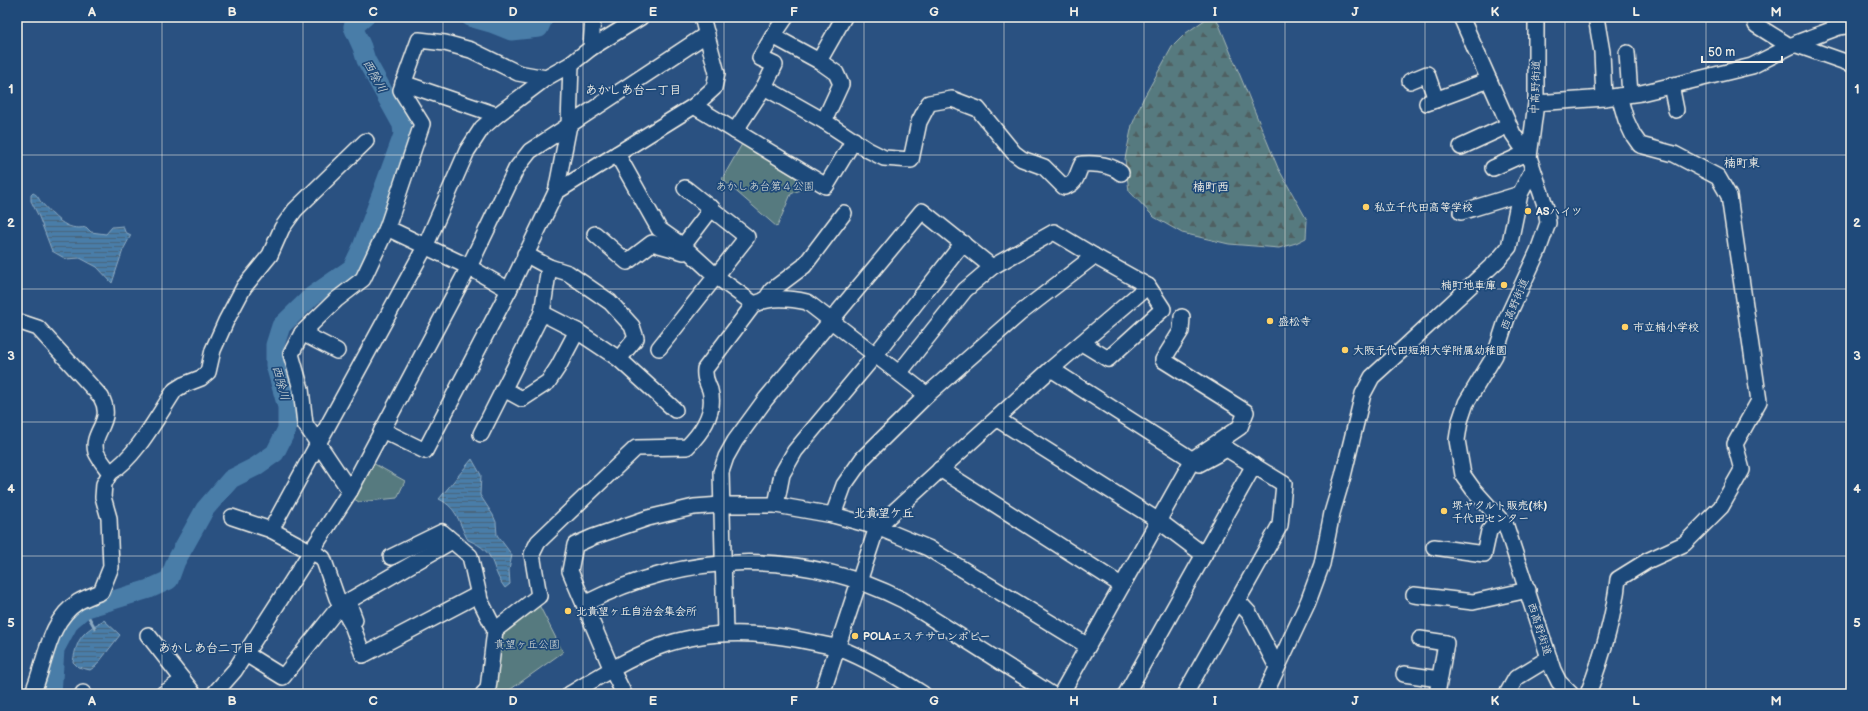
<svg xmlns="http://www.w3.org/2000/svg" width="1868" height="711" font-family="'Balsamiq Sans','Klee One',sans-serif">
<defs>
<pattern id="forest-firs" width="22" height="20" patternUnits="userSpaceOnUse"><rect width="22" height="20" fill="#567a7f"/><path d="M5 1l3.5 6h-7zM16 11l3.5 6h-7z" fill="#506162"/></pattern>
<pattern id="water-rules" width="6" height="5" patternUnits="userSpaceOnUse"><rect width="6" height="5" fill="#4a7da8"/><path d="M0 2.5h6" fill="none" stroke="#4a657c"/></pattern>
</defs>
<rect width="100%" height="100%" fill="#2a5181"/>
<filter id="ink" filterUnits="userSpaceOnUse"><feTurbulence type="fractalNoise" baseFrequency=".025" numOctaves="2"/><feDisplacementMap in="SourceGraphic" scale="8" xChannelSelector="R" yChannelSelector="G"/><feConvolveMatrix kernelMatrix="1 2 1 2 8 2 1 2 1" color-interpolation-filters="sRGB"/></filter>
<g filter="url(#ink)">
<g fill="#567a7f" stroke="#a5b6b4">
<path d="M742,144l65,41 -2,3 -14,6 -14,33 -55,-48z"/>
<path d="M369,461l36,20 -8,17 -38,4 -10,-6z"/>
<path d="M537,601l26,51 -59,42h-15l9,-63z"/>
</g>
<path fill="url(#forest-firs)" stroke="#a5b6b4" d="M1216,17l62,151 29,52 -1,18 -10,5 -17,5 -50,-4 -47,-11 -28,-16 -25,-26 -4,-32 7,-34 11,-26 29,-52 14,-14 20,-14z"/>
<g fill="url(#water-rules)" stroke="#8eabc2">
<path d="M33,193c5,2 5,5 8,9 13,14 25,30 45,25l5,5 15,2 6,-7 11,-1 2,6 6,3 -8,15 -11,33 -15,-16 -17,-9 -14,1 -14,-8 -13,-34 -8,-16v-6z"/>
<path d="M472,459l9,16 -1,20 13,20 3,7 1,13 15,20 -3,15 1,14 -5,4c-16,-21 -7,-36 -37,-48 -10,-17 -9,-31 -29,-41z"/>
<path d="M104,620l16,15 -24,31 -6,4 -12,-3 -5,-5c4,-25 10,-30 31,-42z"/>
</g>
<g fill="none" stroke-linecap="round" stroke-linejoin="round">
<path stroke="#8eabc2" stroke-width="3" d="M84,609l11,19"/>
<g stroke="#4a7da8" stroke-width="19">
<path d="M470,17l21,6 20,8 28,-3 5,-11"/>
<path d="M52,694l3,-45 15,-28 14,-12 65,-20 20,-9 7,-19 29,-52 26,-30 24,-12 20,-14 12,-24v-22l-12,-42v-20l6,-19 31,-30 40,-28 10,-21 41,-112 -1,-10 -36,-65 -4,-13 -9,-20 12,-10"/>
</g>
<g stroke="#f4f1e8" stroke-width="18">
<g id="minor">
<path d="M1461,17l52,117 16,23 17,51 2,15 -10,28 -31,67 -12,37 -29,48 -6,18 -3,19 6,35 10,14 33,37 47,144 6,12 12,12"/>
<path d="M1596,17l6,35 2,46"/>
<path d="M1754,17l2,8 32,20h9l54,19"/>
<path d="M773,36l13,-19"/>
<path d="M591,48l50,-31"/>
<path d="M1627,53l3,41"/>
<path d="M819,61l25,-44"/>
<path d="M1410,81l17,-7 9,26"/>
<path d="M403,83l94,32"/>
<path d="M1671,85l5,25"/>
<path d="M764,87l60,34 44,29 16,8 27,2 8,-38 10,-19 23,-4 26,10 36,44 8,6 22,8 20,20c14,-4 12,-12 18,-23 14,-1 28,0 39,9"/>
<path d="M1427,103l62,-23"/>
<path d="M1536,103l68,-5 37,-5 111,-27 47,-24 40,-15 12,-2"/>
<path d="M694,106l132,80 28,-46"/>
<path d="M735,131l29,-44 11,-22 -15,-7 13,-22 46,25 17,12 5,11 -17,37"/>
<path d="M1461,147l48,-22"/>
<path d="M617,154l42,75 24,17 34,31 37,27"/>
<path d="M1529,157l7,-54v-86"/>
<path d="M1493,168l33,-15"/>
<path d="M556,192l138,-86 20,-18 3,-15 -15,-56"/>
<path d="M1461,212l59,-18"/>
<path d="M387,228l82,39 40,23 47,-98 13,-67 2,-61"/>
<path d="M595,234l32,28 25,-19 32,9"/>
<path d="M683,246l29,-38"/>
<path d="M525,254l24,13 -7,46 35,18 42,28 56,51"/>
<path d="M549,267l19,6 42,29 22,24 4,12 -17,21"/>
<path d="M766,299l6,-9 32,-24 40,-53"/>
<path d="M17,321l21,7 63,69c14,25 -11,35 -5,55 3,7 10,15 14,21l-6,11 -1,13 6,21 2,49 -10,25c-8,3 -16,6 -23,10 -31,20 -32,62 -46,92"/>
<path d="M302,333l35,18"/>
<path d="M1082,343l26,16 55,-50 -15,-23"/>
<path d="M659,348l88,-111 -62,-49"/>
<path d="M1051,369l148,95 28,-15 57,35 -4,41 -95,169"/>
<path d="M504,389l18,10 26,-17 10,-15 19,-36"/>
<path d="M997,419l162,102 45,34"/>
<path d="M382,430l43,21 84,-161"/>
<path d="M481,434l61,-121"/>
<path d="M940,469l181,116"/>
<path d="M110,473c27,-17 47,-56 65,-83l8,-5 18,-7 7,-6 5,-22 13,-29 18,-34 26,-32 12,-27 13,-18 71,-69"/>
<path d="M350,491l-45,-67 -4,-35 -10,-35 11,-21 34,-33 27,-21 24,-51 35,-104 -21,-34 18,-50 26,3 26,7 47,23 28,5 25,-14 20,-16 2,-31"/>
<path d="M776,505l6,-31 13,-23 81,-97 87,-111"/>
<path d="M833,515l11,-30 19,-27 64,-63 92,-81 75,-58"/>
<path d="M232,517l39,13 52,28 14,40 15,27 11,30 116,-61"/>
<path d="M271,530l154,-283 42,-96 15,-23 15,-13 49,-37"/>
<path d="M1434,547l50,7 5,-23 10,-12"/>
<path d="M391,557l51,-25 28,24 10,44 15,30"/>
<path d="M1414,595l59,7 55,-12"/>
<path d="M1238,601l11,12 28,54"/>
<path d="M584,604c102,-53 216,-56 319,-4l148,94"/>
<path d="M355,620l-6,-16 1,-4 102,-59"/>
<path d="M725,633l-4,-161 5,-15 9,-16 30,-41 157,-189 70,56"/>
<path d="M148,635l46,59"/>
<path d="M1420,639l26,4 -9,51"/>
<path d="M246,654l37,23 52,-65"/>
<path d="M1404,674l35,5"/>
<path d="M83,693v1"/>
<path d="M163,694l20,-14"/>
<path d="M214,694l21,-24 115,-179 119,-224 47,-98 14,-18 177,-117"/>
<path d="M483,694l5,-5 7,-59 44,-34 -7,-42 6,-12 98,-94 51,-1c15,-15 29,-35 23,-57 -3,-8 -6,-12 -5,-21l49,-65c18,-7 34,-6 53,-2l120,93"/>
<path d="M570,694c28,-17 57,-35 88,-47 49,-18 102,-16 153,-5 9,2 18,3 27,6 30,11 58,29 85,46"/>
<path d="M624,694l-12,-24 -42,-99 5,-26 18,-8 55,-19 46,-11 27,-2h55l57,10 44,12 51,21 160,98"/>
<path d="M822,694l55,-167 174,-158 97,-83 -54,-30 -40,-24 -62,35 -27,23 -65,82"/>
<path d="M1061,694l132,-235 47,-32 6,-15 -83,-52 18,-29 1,-14"/>
<path d="M1126,694l128,-229"/>
<path d="M1265,694l43,-92 14,-38 10,-51 11,-37 20,-82 9,-17 33,-30 93,-87 11,-13 11,-53 12,-23"/>
<path d="M1507,694l9,-16 33,-20"/>
<path d="M1588,694c14,-37 26,-76 30,-115l29,-18 37,-17 37,-37 21,-37 -7,-26 24,-43 -30,-205 -11,-19 -44,-23 -34,-9 -7,-10 -7,-15 -7,-24"/>
</g>
</g>
<use href="#minor" stroke="#1f4a7a" stroke-width="15"/>
</g>
</g>
<path fill="none" stroke="#f4f1e8" stroke-width="1" stroke-opacity="0.55" d="M162,17v677M303,17v677M443,17v677M583,17v677M724,17v677M864,17v677M1004,17v677M1144,17v677M1285,17v677M1425,17v677M1565,17v677M1706,17v677M17,155h1834M17,289h1834M17,422h1834M17,556h1834"/>
<g fill="#ffd166" stroke="#1f4a7a" stroke-width="1.5">
<circle cx="1366" cy="207" r="4"/>
<circle cx="1528" cy="211" r="4"/>
<circle cx="1504" cy="285" r="4"/>
<circle cx="1270" cy="321" r="4"/>
<circle cx="1625" cy="327" r="4"/>
<circle cx="1345" cy="350" r="4"/>
<circle cx="1444" cy="511" r="4"/>
<circle cx="568" cy="611" r="4"/>
<circle cx="855" cy="636" r="4"/>
</g>
<g text-anchor="middle" stroke-width="3.5" stroke-linejoin="round" paint-order="stroke">
<g font-size="11" fill="#f4f1e8" stroke="#1f4a7a">
<text transform="translate(1535 87) rotate(-88)" y="4">中高野街道</text>
<text transform="translate(1514 304) rotate(-67)" y="4">西高野街道</text>
<text transform="translate(1540 629) rotate(72)" y="4">西高野街道</text>
</g>
<g font-size="11" fill="#dcdfd8" stroke="#1f4a7a">
<text x="765" y="190">あかしあ台第４公園</text>
<text x="527" y="648">貴望ヶ丘公園</text>
</g>
<g font-size="11" font-weight="bold" fill="#f4f1e8" stroke="#1f4a7a" text-anchor="start">
<text x="1374" y="211">私立千代田高等学校</text>
<text x="1536" y="215">ASハイツ</text>
<text x="1496" y="289" text-anchor="end">楠町地車庫</text>
<text x="1278" y="325">盛松寺</text>
<text x="1633" y="331">市立楠小学校</text>
<text x="1353" y="354">大阪千代田短期大学附属幼稚園</text>
<text x="1452" y="509">堺ヤクルト販売(株)<tspan x="1452" dy="13">千代田センター</tspan></text>
<text x="576" y="615">北貴望ヶ丘自治会集会所</text>
<text x="863" y="640">POLAエステサロンポピー</text>
</g>
<g font-size="12" font-style="italic" fill="#dae0de" stroke="#1f4a7a">
<text transform="translate(375 76) rotate(61)" y="4">西除川</text>
<text transform="translate(281 383) rotate(75)" y="4">西除川</text>
</g>
<g font-size="12" font-weight="bold" fill="#f4f1e8" stroke="#1f4a7a">
<text x="633" y="94">あかしあ台一丁目</text>
<text x="1742" y="167">楠町東</text>
<text x="1211" y="191">楠町西</text>
<text x="884" y="517">北貴望ケ丘</text>
<text x="206" y="652">あかしあ台二丁目</text>
</g>
</g>
<rect width="1868" height="711" fill="none" stroke="#1f4a7a" stroke-width="44"/>
<path d="M1702 56v6h80v-6" fill="none" stroke="#f4f1e8" stroke-width="2"/>
<text x="1708" y="56" font-size="12" fill="#f4f1e8" stroke="#1f4a7a" stroke-width="3" paint-order="stroke">50 m</text>
<rect x="22" y="22" width="1824" height="667" fill="none" stroke="#f4f1e8" stroke-width="1.5"/>
<g font-size="13" text-anchor="middle" font-weight="bold" fill="#f4f1e8">
<text x="92" y="16">A</text>
<text x="232" y="16">B</text>
<text x="373" y="16">C</text>
<text x="513" y="16">D</text>
<text x="653" y="16">E</text>
<text x="794" y="16">F</text>
<text x="934" y="16">G</text>
<text x="1074" y="16">H</text>
<text x="1215" y="16">I</text>
<text x="1355" y="16">J</text>
<text x="1495" y="16">K</text>
<text x="1636" y="16">L</text>
<text x="1776" y="16">M</text>
<text x="11" y="93">1</text>
<text x="1857" y="93">1</text>
<text x="11" y="227">2</text>
<text x="1857" y="227">2</text>
<text x="11" y="360">3</text>
<text x="1857" y="360">3</text>
<text x="11" y="493">4</text>
<text x="1857" y="493">4</text>
<text x="11" y="627">5</text>
<text x="1857" y="627">5</text>
<text x="92" y="705">A</text>
<text x="232" y="705">B</text>
<text x="373" y="705">C</text>
<text x="513" y="705">D</text>
<text x="653" y="705">E</text>
<text x="794" y="705">F</text>
<text x="934" y="705">G</text>
<text x="1074" y="705">H</text>
<text x="1215" y="705">I</text>
<text x="1355" y="705">J</text>
<text x="1495" y="705">K</text>
<text x="1636" y="705">L</text>
<text x="1776" y="705">M</text>
</g>
</svg>
